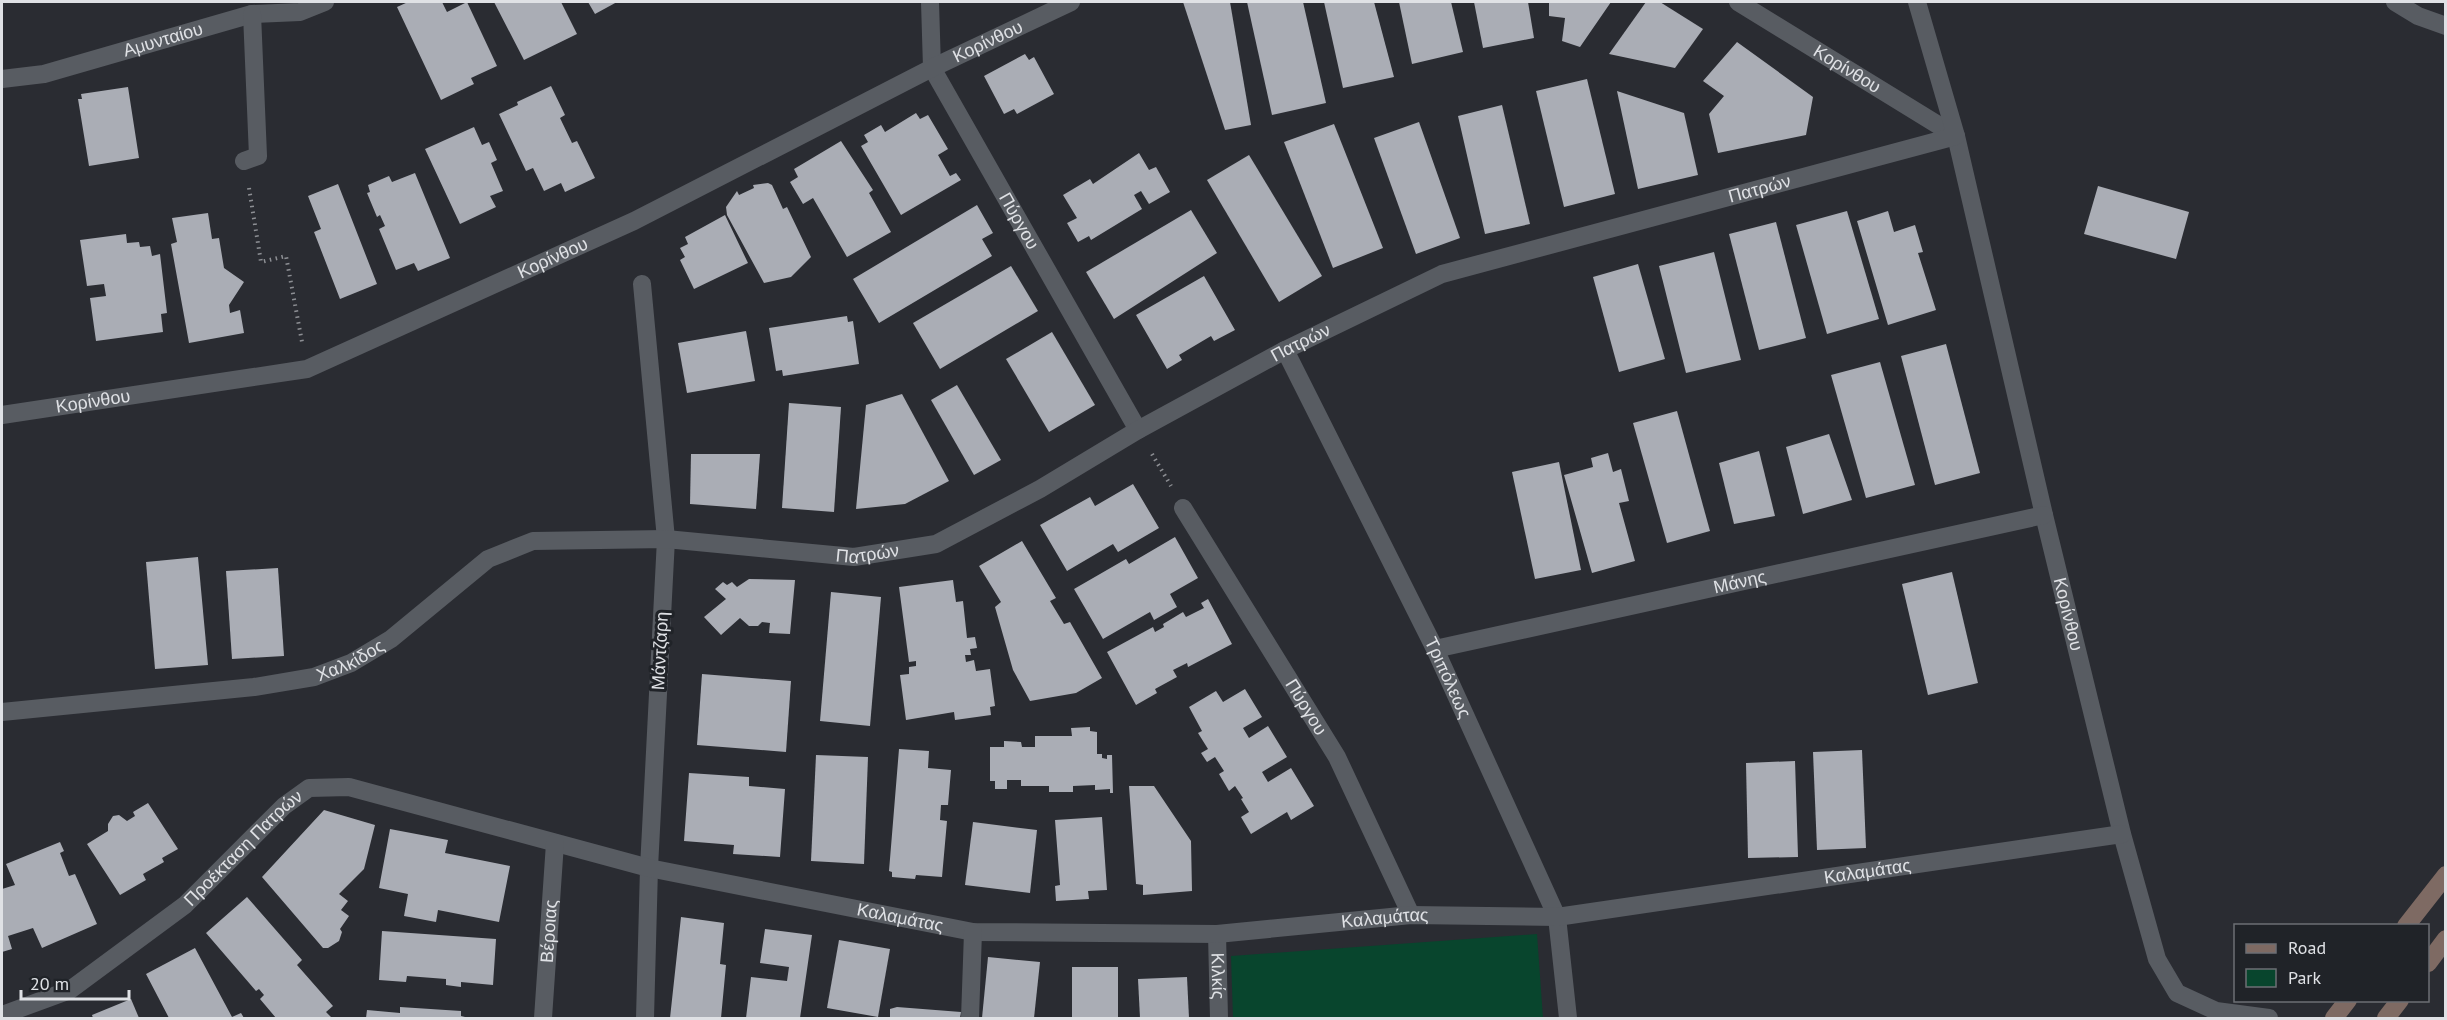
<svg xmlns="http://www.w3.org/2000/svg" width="2447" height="1020" font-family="'PT Sans',sans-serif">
<rect width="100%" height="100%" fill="#2a2c32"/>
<path fill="#08452d" d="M1537,934l6,84h-310l-2,-62z"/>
<g fill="#aaadb5">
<path d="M408,2h34l5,10 20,-10 30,64 -26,12 3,6 -33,16 -44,-93z"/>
<path d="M494,2l60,1 7,-1 16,32 -53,26z"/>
<path d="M588,2h29l-22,12z"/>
<path d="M1183,2h47l21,123 -26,5z"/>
<path d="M1247,2h56l23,101 -54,12z"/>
<path d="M1324,2h50l20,75 -51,11z"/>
<path d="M1399,2h52l12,50 -51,12z"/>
<path d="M1474,2h54l6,36 -51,10z"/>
<path d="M1549,2h62l-31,45 -18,-6 3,-23 -16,-2z"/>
<path d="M1646,2h14l43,27 -28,39 -66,-14z"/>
<path d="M1737,42l76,55 -7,38 -88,18 -9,-39 15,-18 -21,-15z"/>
<path d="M1025,54l4,6 5,-3 20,37 -37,20 -3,-5 -10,5 -20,-38z"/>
<path d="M1587,79l28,115 -51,13 -28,-116z"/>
<path d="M551,86l14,29 -5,3 12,25 5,-2 18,37 -30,14 -4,-9 -17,8 -11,-23 -7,3 -27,-57 19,-9 -1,-3z"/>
<path d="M128,87l11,71 -50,8 -11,-67h4l-1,-5z"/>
<path d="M1617,91l67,22 14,62 -60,14z"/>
<path d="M1502,105l28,119 -45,10 -27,-118z"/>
<path d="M916,113l4,6 8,-4 20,34 -10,6 12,21 6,-3 5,7 -60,35 -40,-69 7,-4 -4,-7 17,-10 4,7z"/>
<path d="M1419,122l41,116 -44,16 -42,-116z"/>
<path d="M1334,124l49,124 -50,20 -49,-126z"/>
<path d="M474,127l8,18 7,-3 8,18 -6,3 12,28 -13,5 6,11 -36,17 -35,-75z"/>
<path d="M841,141l32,49 -4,3 22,39 -44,25 -34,-59 -10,6 -13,-22 8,-5 -4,-8z"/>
<path d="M1139,153l10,17 7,-3 14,25 -21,12 -8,-13 -7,4 8,14 -51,31 -2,-4 -11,6 -11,-19 10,-5 -14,-23 27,-16 3,5z"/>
<path d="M1249,155l73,121 -43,26 -72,-122z"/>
<path d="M415,173l35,85 -32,13 -4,-8 -18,7 -17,-41 6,-3 -5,-11 -3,2 -10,-24 3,-1 -2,-7 21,-9 3,6z"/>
<path d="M768,183l4,2 11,24 4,-2 24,50 -20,20 -27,6 -37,-68 -1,-8 11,-16 2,4 15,-7 -1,-3z"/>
<path d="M338,184l39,100 -37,15 -26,-67 7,-3 -13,-33z"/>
<path d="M2098,186l91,26 -13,47 -92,-25z"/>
<path d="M977,205l16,28 -11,6 10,17 -113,67 -26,-44z"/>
<path d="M1191,210l26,43 -103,66 -28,-47z"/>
<path d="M1847,211l32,108 -52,15 -31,-109z"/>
<path d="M1888,211l6,21 21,-7 8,27 -5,1 18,57 -48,15 -31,-104z"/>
<path d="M208,213l4,26 7,-1 5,30 20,14 -15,23 1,8 10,-3 4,23 -55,10 -18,-99 6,-2 -5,-24z"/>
<path d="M725,215l23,48 -54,26 -14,-29 5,-3 -5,-9 8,-4 -3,-7z"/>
<path d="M1776,222l30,116 -47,12 -30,-116z"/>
<path d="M126,234l1,9 12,-1 1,5 10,-1 2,10 8,-2 7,59 -6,1 2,18 -67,9 -6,-43 16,-2 -2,-12 -17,2 -7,-46z"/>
<path d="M1714,252l27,108 -55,13 -27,-107z"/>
<path d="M1638,264l27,95 -46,13 -26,-95z"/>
<path d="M1011,266l27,45 -98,58 -27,-46z"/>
<path d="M1204,276l31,54 -21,11 -3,-5 -32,19 3,5 -15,9 -31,-54z"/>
<path d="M847,316l1,6 5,-1 6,43 -76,12 -1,-6 -6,1 -7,-43z"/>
<path d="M746,331l9,50 -68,12 -9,-50z"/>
<path d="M1052,332l43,73 -46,27 -43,-73z"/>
<path d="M1946,344l34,129 -45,12 -34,-129z"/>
<path d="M1880,362l35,123 -49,13 -35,-123z"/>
<path d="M957,385l44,75 -27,15 -43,-75z"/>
<path d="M902,394l47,87 -44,23 -49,5 10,-104z"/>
<path d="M789,403l52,4 -7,105 -52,-4z"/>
<path d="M1677,411l33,120 -43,12 -34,-120z"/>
<path d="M1829,434l23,66 -49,14 -17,-67z"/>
<path d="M1759,451l16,65 -41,8 -15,-61z"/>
<path d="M1608,453l5,19 8,-3 8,32 -10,2 16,58 -43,12 -28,-98 29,-8 -2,-9z"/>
<path d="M691,454h69l-4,55 -66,-5z"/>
<path d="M1559,462l22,108 -46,9 -23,-107z"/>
<path d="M1133,484l26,44 -41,24 -5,-8 -46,27 -27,-46 50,-28 5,9z"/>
<path d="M1175,537l23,41 -28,16 7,13 -23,13 -4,-8 -47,27 -29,-50 52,-30 3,5z"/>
<path d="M1022,541l34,57 -6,3 14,23 6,-2 32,56 -26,15 -46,8 -17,-31 -18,-63 6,-5 -22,-36z"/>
<path d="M198,557l10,108 -53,4 -9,-107z"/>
<path d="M278,568l6,88 -52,3 -6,-88z"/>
<path d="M1952,572l26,111 -50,12 -26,-111z"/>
<path d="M749,579l46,1 -5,54 -21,-1 1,-10 -8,-1 -4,4h-9l-9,-8 -19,17 -17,-18 22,-18 -11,-10 8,-7 4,3 5,-3 5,5z"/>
<path d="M953,580l3,22 7,-1 4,37 8,-1 2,11 -7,1 1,6h-6l1,7 8,-2 2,11 14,-2 5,37 -5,1 1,8 -36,5 -1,-8 -48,8 -6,-45 9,-1v-7l7,-1v-5l-7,1 -10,-75z"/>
<path d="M831,592l50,5 -11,129 -50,-5z"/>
<path d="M1208,599l24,45 -44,23 -1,-4 -14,7 4,7 -22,12 2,4 -21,12 -29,-53 46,-25 2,5 9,-5 -1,-3 20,-12 3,5 18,-9 -3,-5z"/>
<path d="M702,674l89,7 -5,71 -89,-7z"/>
<path d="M1245,689l17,28 -19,11 6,10 19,-12 19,31 -25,15 6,10 23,-14 23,38 -23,14 -4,-8 -36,22 -10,-17 8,-5 -8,-13 2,-1 -8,-12 -6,5 -10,-17 5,-3 -9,-14 -8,5 -6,-9 7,-4 -10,-16 4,-2 -13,-24 27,-16 7,11z"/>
<path d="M1090,727v4l7,1v22h5v4l5,1v-4h5l1,38h-3v-4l-15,1v-5l-22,1v6h-24v-6h-28v-6h-14v9h-12v-8h-5v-34h14v-6l17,1 1,5h13v-11h37l-1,-8z"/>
<path d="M899,749l30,2 -1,17 23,2 -3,35h-7l-1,15 7,1 -5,56 -26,-2 -1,4 -23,-2v-5l-3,-1z"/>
<path d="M1862,750l4,98 -49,2 -4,-98z"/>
<path d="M816,755l52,2 -4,107 -53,-3z"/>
<path d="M1795,761l3,96 -50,1 -2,-95z"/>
<path d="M689,773l60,4v9l36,3 -5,68 -47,-3 1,-9 -50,-4z"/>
<path d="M1129,786h25l37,55 1,50 -49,4v-10l-7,-1z"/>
<path d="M148,803l30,46 -16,9 2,4 -21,12 3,6 -26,15 -33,-51 21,-13v-7l5,-8 6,-1 8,6 8,-5 -2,-4z"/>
<path d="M324,810l51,15 -11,44 -25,25 9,7 -7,9 8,6 -9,13 2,3 -3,9 -11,7h-5l-61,-71z"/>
<path d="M1102,817l5,73 -19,1 1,8 -33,2 -1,-15 5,-1 -5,-65z"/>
<path d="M973,822l64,8 -7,63 -65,-8z"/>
<path d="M390,829l58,11 -3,13 65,13 -11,56 -61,-12 -2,12 -32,-6 4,-22 -29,-6z"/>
<path d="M60,842l4,9 -4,2 9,23 6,-2 22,50 -55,24 -9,-20 -25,8 4,13 -10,3v-63l13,-4 -9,-21z"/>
<path d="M247,897l55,63 -5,5 36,41 -7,6 6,6h-56l-16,-19 4,-4 -5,-6 -3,2 -50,-58z"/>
<path d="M681,917l43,6 -4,41 6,1 -5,53h-51z"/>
<path d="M765,929l47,6 -12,83h-54l5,-41 36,4 2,-14 -29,-4z"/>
<path d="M382,931l114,8 -3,46 -32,-3v5l-15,-2v-6l-39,-3 -1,6 -27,-2z"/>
<path d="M839,940l51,9 -12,68 -51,-9z"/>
<path d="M195,948l37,69 9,-4 3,5h-75l-23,-44z"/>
<path d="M988,957l52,5 -6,56h-52z"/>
<rect x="1072" y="967" width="46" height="51"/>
<path d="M1187,977l2,41h-49l-2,-39z"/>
<path d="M131,999l8,19h-46l-1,-3z"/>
<path d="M400,1007l61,4v5l8,2h-103l1,-8 33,3z"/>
<path d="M897,1007l64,5 -1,6h-70v-9z"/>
</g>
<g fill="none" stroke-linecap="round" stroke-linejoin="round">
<g stroke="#8d8f94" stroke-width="4" stroke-dasharray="1.5 4.5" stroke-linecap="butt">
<path d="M249,188l12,74 25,-6 16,86"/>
<path d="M1152,454l19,32"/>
</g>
<path stroke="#585c62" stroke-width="18" d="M2395,2l23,14 28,10"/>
<g stroke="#585c62" stroke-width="18">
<path id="s1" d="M930,2l2,66 206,362"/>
<path id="s2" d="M1738,2l218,134 88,379 78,319 35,125 20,34 39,18 53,7"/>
<path id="s3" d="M2,79l42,-5 208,-60 48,-2 25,-10"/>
<path d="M244,161l14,-5 -6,-142"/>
<path d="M642,284l24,255 -17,329 -4,150"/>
<path id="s4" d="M1285,350l150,299 122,268 11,101"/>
<path id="s5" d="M2,415l305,-46 327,-148 298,-153 139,-66"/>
<path id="s6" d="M1183,508l154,249 74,158"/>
<path id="s7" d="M1435,649l609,-134"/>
<path id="s8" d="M2,712l252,-25 60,-10 37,-14 40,-24 97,-80 45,-18 133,-2 188,18 82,-13 104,-55 98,-59 147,-80 157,-76 514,-138 -39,-134"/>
<path id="s9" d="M1217,934l2,84"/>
<path id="s10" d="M2,1015l68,-25 115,-85 99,-99 25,-18 40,-1 300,81 324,64 244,2 194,-19 146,2 565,-83"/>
<path id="s11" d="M543,1018l12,-175"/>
<path d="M970,1018l3,-86"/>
</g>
<g stroke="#7e6a63" stroke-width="18">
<path d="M2406,926l40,-51"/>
<path d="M2428,963l18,-24"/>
<path d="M2334,1018l14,-18"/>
<path d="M2386,1018l14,-18"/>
</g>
</g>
<g text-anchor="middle" stroke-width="6" stroke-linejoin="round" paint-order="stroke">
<g font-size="18" fill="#dfe1e5" stroke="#202328">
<text dy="6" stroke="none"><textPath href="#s3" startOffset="166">Αμυνταίου</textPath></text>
<text dy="6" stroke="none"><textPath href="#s5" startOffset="1064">Κορίνθου</textPath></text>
<text dy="6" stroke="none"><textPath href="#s2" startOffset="128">Κορίνθου</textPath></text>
<text dy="6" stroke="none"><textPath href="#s8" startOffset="1882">Πατρών</textPath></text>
<text dy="6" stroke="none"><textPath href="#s1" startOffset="242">Πύργου</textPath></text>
<text dy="6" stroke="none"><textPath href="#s5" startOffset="578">Κορίνθου</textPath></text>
<text dy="6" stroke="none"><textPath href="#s8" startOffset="1396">Πατρών</textPath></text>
<text dy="6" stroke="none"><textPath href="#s5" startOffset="92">Κορίνθου</textPath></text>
<text dy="6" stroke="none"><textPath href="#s8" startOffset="910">Πατρών</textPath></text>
<text dy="6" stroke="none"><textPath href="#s7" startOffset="312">Μάνης</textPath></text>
<text dy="6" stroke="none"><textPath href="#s2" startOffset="747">Κορίνθου</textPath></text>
<text transform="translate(660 651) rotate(-87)" y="6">Μάντζαρη</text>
<text dy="6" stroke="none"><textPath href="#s8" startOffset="354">Χαλκίδος</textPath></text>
<text dy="6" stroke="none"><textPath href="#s4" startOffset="366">Τριπόλεως</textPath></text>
<text dy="6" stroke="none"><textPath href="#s6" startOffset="234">Πύργου</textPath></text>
<text dy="6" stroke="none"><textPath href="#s10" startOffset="297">Προέκταση Πατρών</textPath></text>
<text dy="6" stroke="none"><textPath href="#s10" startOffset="1966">Καλαμάτας</textPath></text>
<text dy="6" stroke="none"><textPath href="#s10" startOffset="993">Καλαμάτας</textPath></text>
<text dy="6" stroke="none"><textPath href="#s10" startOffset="1480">Καλαμάτας</textPath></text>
<text dy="6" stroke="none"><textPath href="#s11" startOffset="87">Βέροιας</textPath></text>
<text dy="6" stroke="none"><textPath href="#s9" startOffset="42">Κιλκίς</textPath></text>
</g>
</g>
<rect width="2447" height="1020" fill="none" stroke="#dfe1e5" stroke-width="6"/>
<rect x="2234" y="924" width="195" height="78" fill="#202328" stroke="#6c6f74" stroke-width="1.5"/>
<rect x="2246" y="944" width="30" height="9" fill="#7e6a63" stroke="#6c6f74" stroke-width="1.5"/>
<text x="2288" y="954" font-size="18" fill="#dfe1e5">Road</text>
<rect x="2246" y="969" width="30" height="18" fill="#08452d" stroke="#6c6f74" stroke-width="1.5"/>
<text x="2288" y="984" font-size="18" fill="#dfe1e5">Park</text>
<path d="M21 990v9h108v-9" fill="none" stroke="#dfe1e5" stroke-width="3"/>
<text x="30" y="990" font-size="18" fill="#dfe1e5" stroke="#202328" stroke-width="4.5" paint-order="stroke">20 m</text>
</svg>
